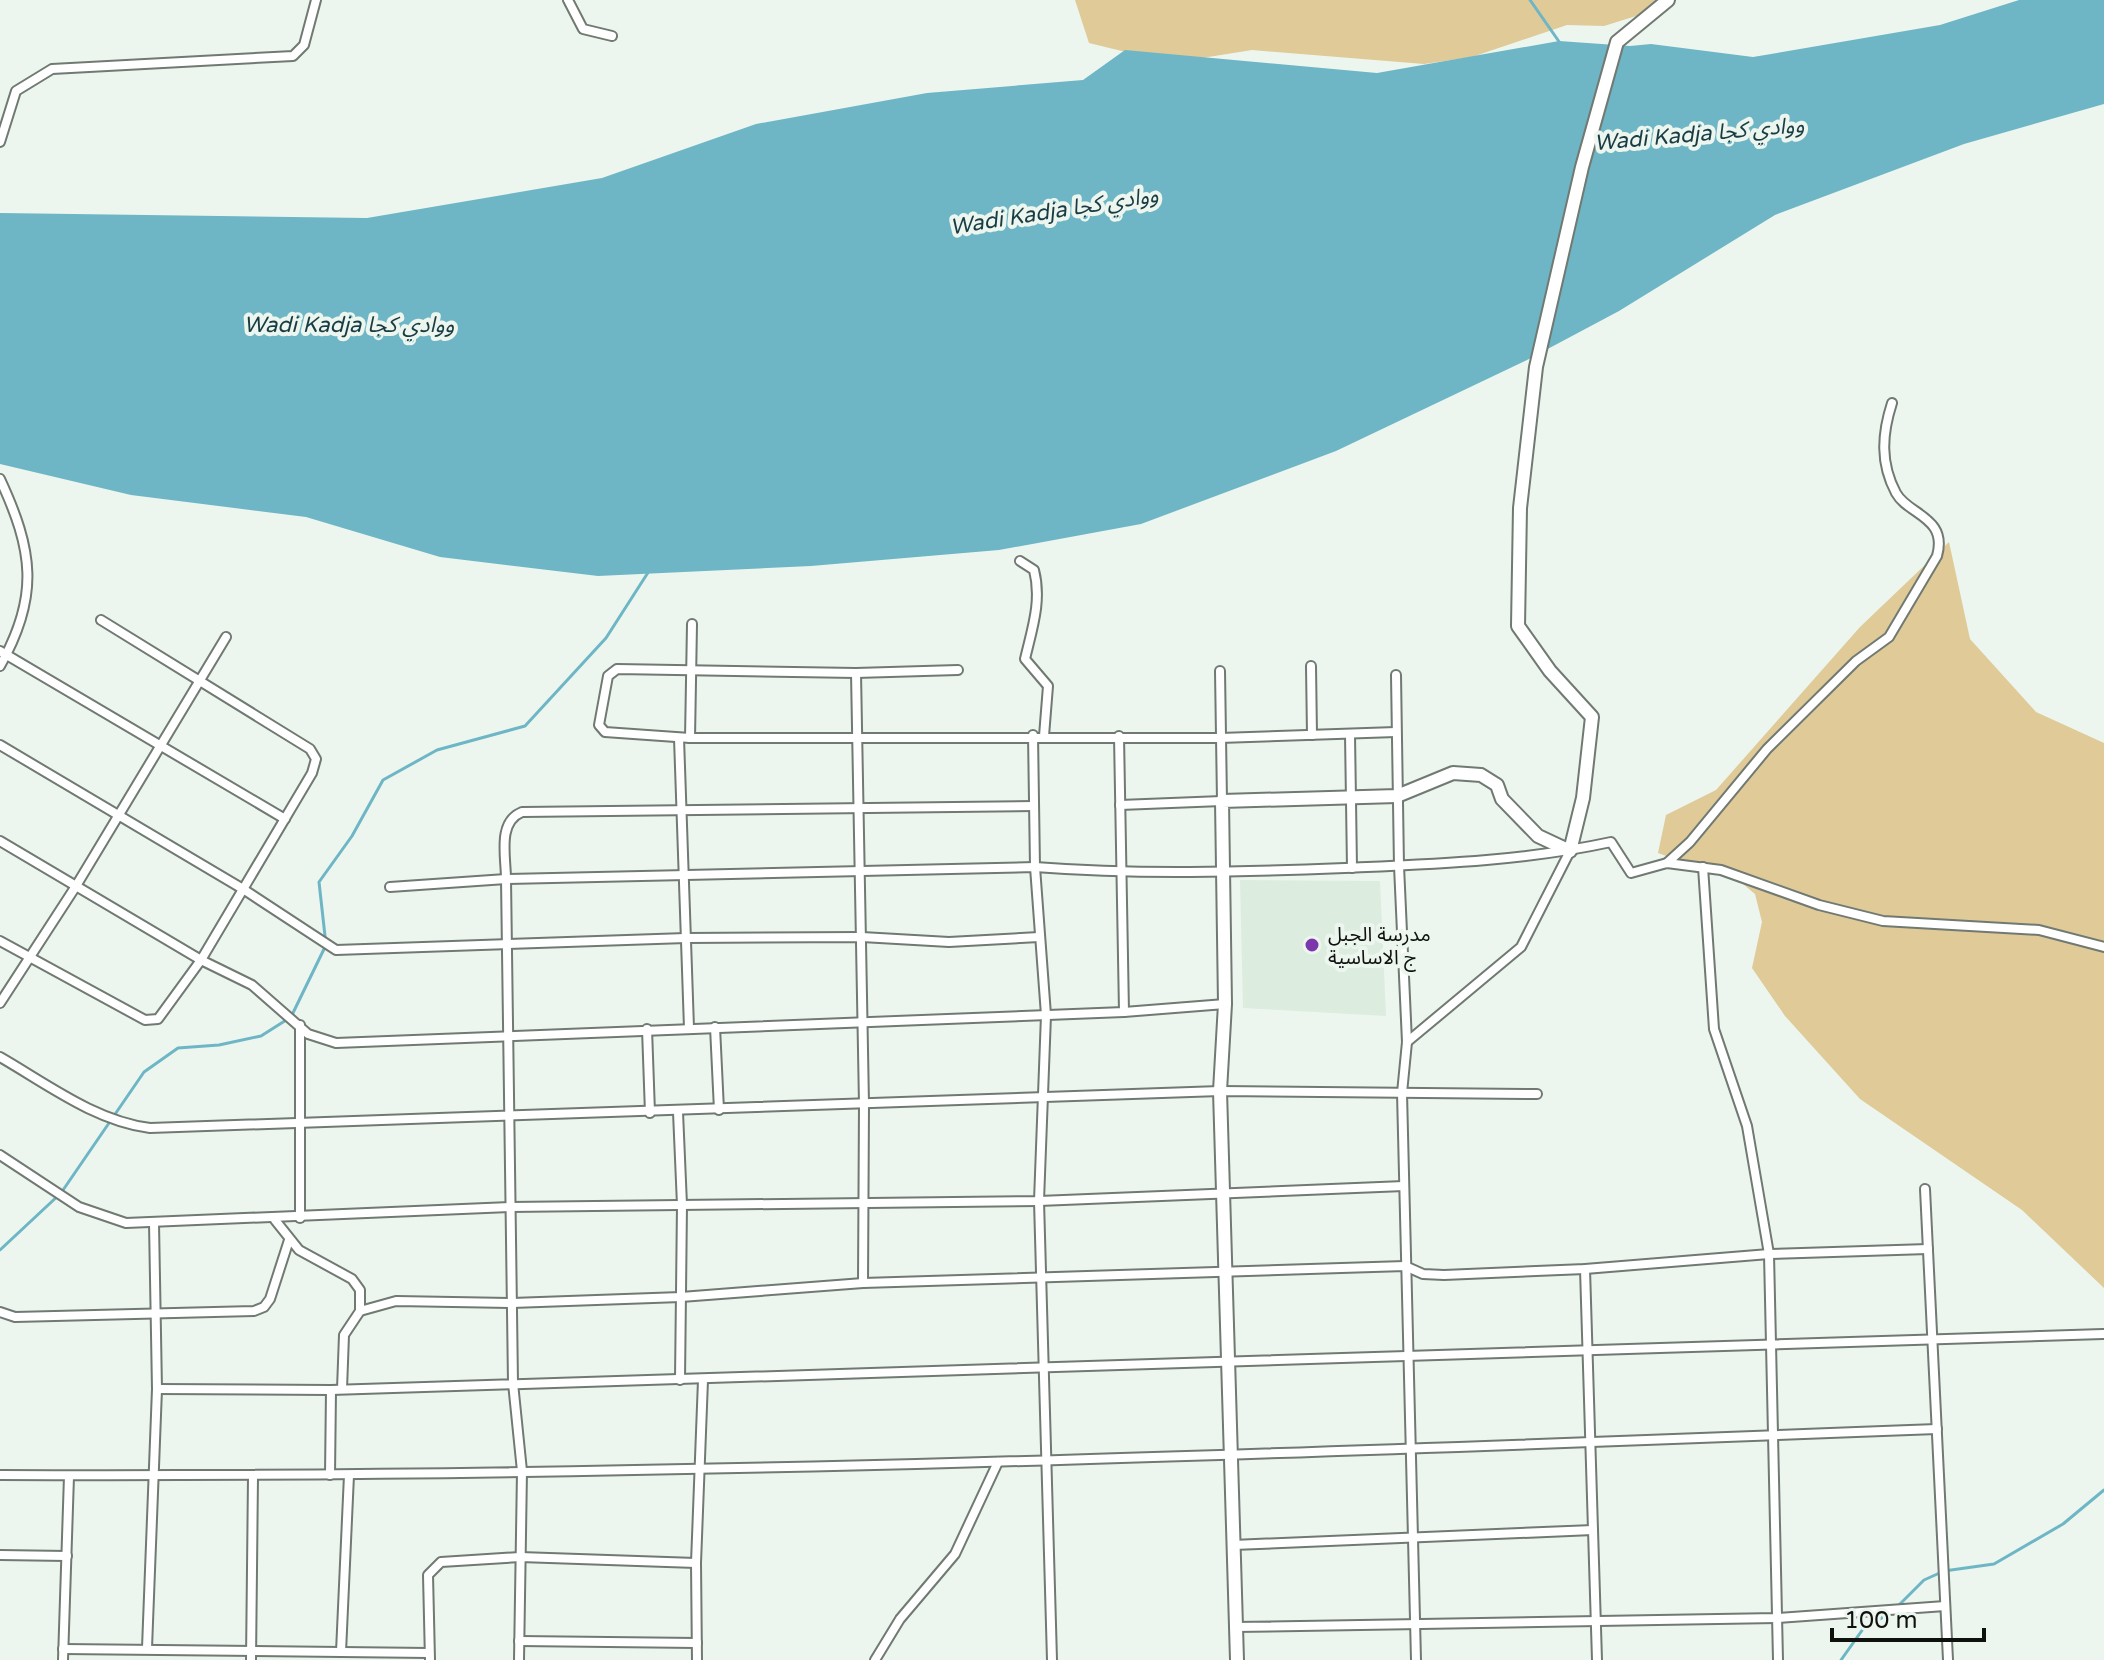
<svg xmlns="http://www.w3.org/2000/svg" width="2104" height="1660" font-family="'Varela Round','Noto Sans Arabic',sans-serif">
<rect width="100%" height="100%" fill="#ecf6ee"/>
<path fill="#dcecde" d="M1240,880l140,1 6,135 -143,-8z"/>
<g fill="#dfca98">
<path d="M1075,0h593l-16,11 -48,15 -37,-1 -95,32 -48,7 -172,-14 -81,13 -82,-20z"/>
<path d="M1949,542l21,97 66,73 68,31v545l-82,-78 -162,-111 -75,-83 -33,-48 10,-46 -7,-28 -12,-10 -85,-31 8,-38 50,-25 144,-163z"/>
</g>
<path fill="#6eb6c6" d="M2019,0h85v104l-140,40 -189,71 -156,96 -92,49 -191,91 -195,73 -142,26 -188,16 -213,10 -158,-19 -134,-40 -175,-22 -131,-31v-251l367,5 235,-40 154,-54 171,-31 156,-13 42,-30 252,23 182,-32 71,5 21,-2 102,13 187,-32z"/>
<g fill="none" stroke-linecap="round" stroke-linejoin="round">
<g stroke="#6eb6c6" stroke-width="3">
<path d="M1530,0l30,43"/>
<path d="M0,1250l61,-57 83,-121 34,-24 41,-3 42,-9 30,-19 35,-72 -7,-63 33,-46 31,-56 54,-30 88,-24 81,-88 43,-67"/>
<path d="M1898,1606l26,-26 20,-9 50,-7 69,-40 41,-34"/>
<path d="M1841,1660l22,-31 29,-17"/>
</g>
<g stroke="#707972" stroke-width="12">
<g id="minor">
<path d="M568,0l15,29 29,7"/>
<path d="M0,142l16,-51 36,-22 241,-13 11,-11 12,-45"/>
<path d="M0,479c33,71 40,117 0,187"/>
<path d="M1020,561l14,9c8,31 -2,59 -9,89l23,27 -4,50"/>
<path d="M0,651l285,168"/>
<path d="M1311,666l1,69"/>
<path d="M958,670l-102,3 -239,-4 -9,7 -9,49 6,7 85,6h530l176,-6"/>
<path d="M856,673l8,431 -1,179"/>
<path d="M1396,675l3,191 8,176 -5,51 14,567"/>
<path d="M1350,734l2,134"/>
<path d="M1033,735l2,132 11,148 -7,186 13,459"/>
<path d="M1119,736l5,276"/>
<path d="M679,738l10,290"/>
<path d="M690,738l2,-114"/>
<path d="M0,745l243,144 93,61 350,-12 176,-1 87,5 90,-5"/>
<path d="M1120,805l102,-4 -2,-130"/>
<path d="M0,841l201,119 51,25 56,49 28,9 788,-31 101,-8"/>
<path d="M1667,863l23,-21 77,-93 89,-88 33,-24 48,-81c11,-39 -29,-41 -41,-63 -16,-30 -14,-59 -4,-90"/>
<path d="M1703,867l11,162 33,97 22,128 9,406"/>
<path d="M390,887l116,-8 529,-12c104,8 206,5 310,1 90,-4 179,-7 266,-26l20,31 36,-10 54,7 98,35 64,16 156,9 65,17"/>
<path d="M0,941l145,79 13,-1 43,-59 111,-187 4,-14 -6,-10 -209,-129"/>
<path d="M0,1003l76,-117 150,-249"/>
<path d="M300,1025v193"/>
<path d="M715,1027l4,83"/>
<path d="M647,1029l3,84"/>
<path d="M1407,1042l114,-95 49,-96"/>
<path d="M0,1057c47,27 95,64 150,71l1070,-37 317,3"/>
<path d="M678,1112l4,93 -2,175"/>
<path d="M0,1155l79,52 47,16 384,-16 529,-6 365,-15"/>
<path d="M1925,1189l23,471"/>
<path d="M275,1220l24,30 53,29 8,11v21l-16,24 -2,54"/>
<path d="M1585,1269l12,391"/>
<path d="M360,1311l36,-10 116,2 169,-6 182,-14 542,-17 18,8 21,1 141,-6 184,-15 159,-5"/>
<path d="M0,1312l15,5 239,-6 10,-4 6,-8 19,-59"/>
<path d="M157,1389l174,1 1772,-56"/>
<path d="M0,1475c646,3 1291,-21 1937,-46"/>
<path d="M330,1475l1,-85"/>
<path d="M1233,1545l360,-15"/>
<path d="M0,1555l67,1"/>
<path d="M1235,1627l542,-9 168,-12"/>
<path d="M519,1641l178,2"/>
<path d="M147,1648l10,-259 -3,-166"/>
<path d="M63,1649l366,4"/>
<path d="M341,1652l8,-177"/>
<path d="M63,1660l6,-184"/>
<path d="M251,1660l2,-183"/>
<path d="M430,1660l-2,-85 13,-13 79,-5 176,6"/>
<path d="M519,1660l3,-189 -9,-88 -7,-504c0,-22 -9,-57 16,-67l512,-6"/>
<path d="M697,1660l-1,-97 7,-183"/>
<path d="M875,1660l25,-41 55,-65 43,-92"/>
</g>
</g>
<g stroke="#707972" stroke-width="16">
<path id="secondary" d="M1237,1660l-17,-569 5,-87 -3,-203 175,-5 56,-23 28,2 16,10 5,14 36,37 32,15 13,-53 9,-81 -42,-46 -32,-45 2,-118 16,-141 46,-200 35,-125 51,-42"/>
</g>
<use href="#minor" stroke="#fff" stroke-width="8"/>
<use href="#secondary" stroke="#fff" stroke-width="12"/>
</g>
<circle fill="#7b37ab" stroke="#ecf6ee" stroke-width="3" cx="1312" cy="945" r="8"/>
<g text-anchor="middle" stroke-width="8" stroke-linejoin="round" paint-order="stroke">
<g font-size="20" fill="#0e110e" stroke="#ecf6ee" text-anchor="start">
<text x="1328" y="941">مدرسة الجبل<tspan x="1328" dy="23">ج الاساسية</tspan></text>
</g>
<g font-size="22" font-style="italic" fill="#193c44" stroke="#ecf6ee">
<text transform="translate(1699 133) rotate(-5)" y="8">Wadi Kadja ووادي كجا</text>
<text transform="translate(1054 210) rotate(-9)" y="8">Wadi Kadja ووادي كجا</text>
<text x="349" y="332">Wadi Kadja ووادي كجا</text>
</g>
</g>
<path d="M1832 1628v12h152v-12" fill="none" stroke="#0e110e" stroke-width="4"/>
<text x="1844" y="1628" font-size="24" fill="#0e110e" stroke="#ecf6ee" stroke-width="6" paint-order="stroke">100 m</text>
</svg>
